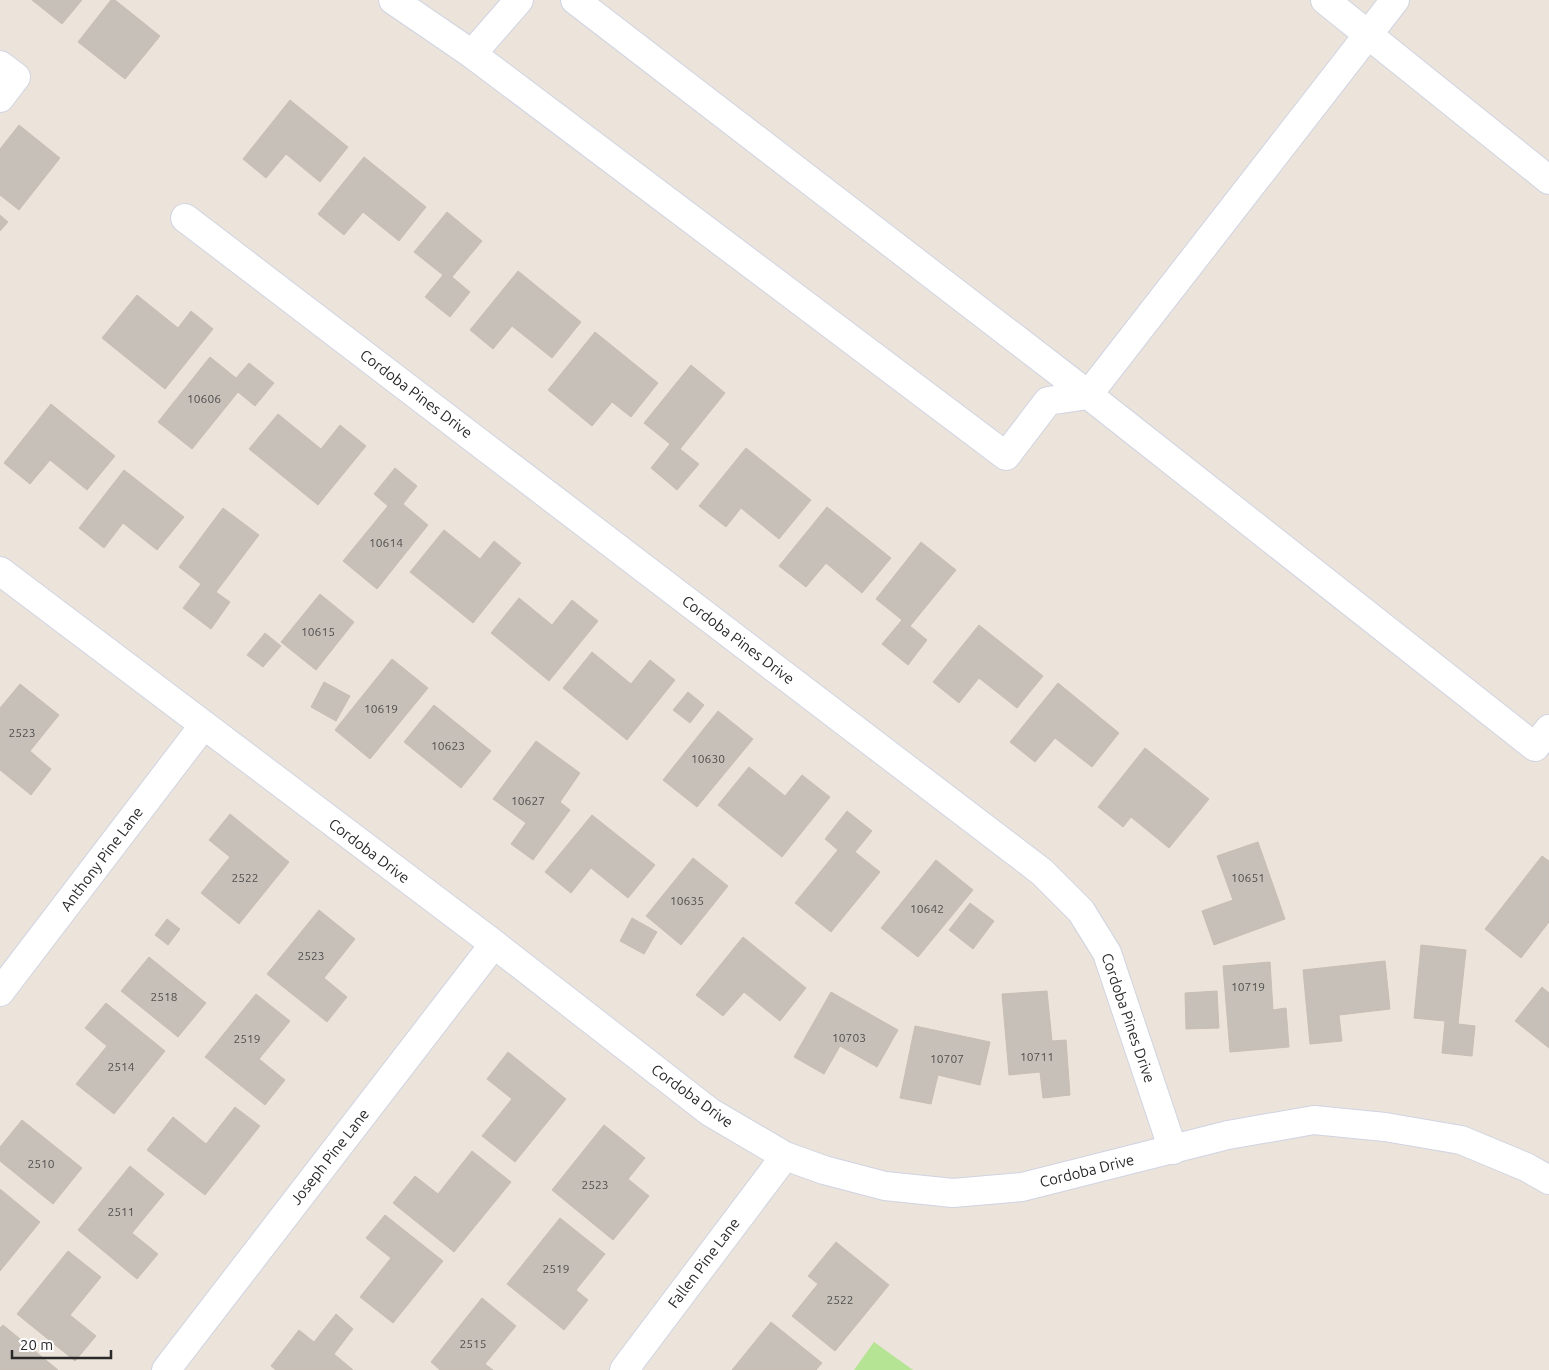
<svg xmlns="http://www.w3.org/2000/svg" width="1549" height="1370" font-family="Ubuntu,sans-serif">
<rect width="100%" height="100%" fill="#ece3da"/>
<path fill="#b5e494" d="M874,1342l39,28h-59z"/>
<g fill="#c7c0b9" stroke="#c7bfb3">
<path d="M32,0h50l-20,24z"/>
<path d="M111,0h4l45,36 -35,43 -47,-37z"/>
<path d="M290,100l58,47 -28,35 -34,-28 -20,24 -23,-19z"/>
<path d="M19,125l41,33 -41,52 -19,-15v-46z"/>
<path d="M364,157l62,50 -27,34 -36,-29 -19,23 -26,-21z"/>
<path d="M447,212l35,29 -30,36 18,15 -20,25 -25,-20 18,-22 -29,-23z"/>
<path d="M0,215l8,7 -8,9z"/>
<path d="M518,271l63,51 -29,36 -40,-32 -19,23 -23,-19z"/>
<path d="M137,295l41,33 13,-17 22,18 -48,60 -63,-51z"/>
<path d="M595,332l63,51 -27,34 -19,-15 -20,24 -44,-36z"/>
<path d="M210,357l26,21 13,-15 25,20 -19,23 -17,-14 -46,57 -34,-27z"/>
<path d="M691,365l34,28 -45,56 19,15 -22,26 -26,-22 19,-24 -26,-21z"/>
<path d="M51,404l64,52 -28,34 -37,-30 -20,24 -26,-21z"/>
<path d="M278,414l43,35 19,-24 26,21 -48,59 -69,-56z"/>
<path d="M746,448l65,52 -32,39 -38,-31 -15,19 -27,-21z"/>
<path d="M395,468l22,18 -14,18 25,21 -51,64 -34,-28 45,-55 -14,-12z"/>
<path d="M124,470l60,47 -27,33 -34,-27 -19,25 -25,-20z"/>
<path d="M827,507l64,51 -29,35 -36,-30 -20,24 -27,-21z"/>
<path d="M223,508l36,27 -43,57 14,10 -19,27 -28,-21 18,-24 -22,-17z"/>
<path d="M444,530l36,29 14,-18 27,22 -48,60 -63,-51z"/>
<path d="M921,542l35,28 -46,56 17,14 -19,25 -26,-21 20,-24 -26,-21z"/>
<path d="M320,594l34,28 -38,48 -35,-28z"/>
<path d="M519,598l33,27 20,-25 26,21 -49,60 -58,-48z"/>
<path d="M979,625l64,51 -26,32 -38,-30 -20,25 -26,-21z"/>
<path d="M265,633l16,13 -18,21 -16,-12z"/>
<path d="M592,652l39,32 19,-24 25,20 -48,60 -64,-52z"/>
<path d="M392,659l36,29 -58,71 -35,-29z"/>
<path d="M324,682l26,14 -14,25 -25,-14z"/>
<path d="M1058,683l61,50 -27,34 -37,-29 -20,24 -25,-20z"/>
<path d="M20,684l39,31 -29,36 21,18 -20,26 -31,-25v-62z"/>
<path d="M688,692l16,13 -14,18 -17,-13z"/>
<path d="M434,705l57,46 -30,37 -57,-46z"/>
<path d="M718,711l35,28 -56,68 -34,-27z"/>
<path d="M536,741l44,32 -20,29 10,8 -37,50 -22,-16 15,-21 -33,-24z"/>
<path d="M1145,748l64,51 -40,49 -38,-31 -8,10 -25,-20z"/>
<path d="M749,767l36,29 17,-21 28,22 -48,60 -64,-52z"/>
<path d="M847,811l25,20 -17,21 25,20 -49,60 -36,-29 43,-53 -13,-11z"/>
<path d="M230,814l59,48 -50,62 -38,-31 29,-36 -21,-17z"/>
<path d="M592,815l63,50 -27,33 -37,-30 -20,25 -26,-21z"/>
<path d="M1258,842l27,77 -71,26 -12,-34 31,-11 -16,-44z"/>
<path d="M1542,856l7,5v61l-28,36 -36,-29z"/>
<path d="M693,858l35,28 -47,59 -35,-29z"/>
<path d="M936,860l37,30 -55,67 -37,-29z"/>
<path d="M970,903l24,18 -21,28 -24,-19z"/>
<path d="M319,910l36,29 -31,39 23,19 -20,25 -60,-48z"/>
<path d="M632,918l25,14 -13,22 -24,-13z"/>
<path d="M167,919l13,10 -12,16 -13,-10z"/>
<path d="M743,937l63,51 -26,33 -36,-29 -21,24 -27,-21z"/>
<path d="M1421,945l45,5 -8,74 17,2 -3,30 -30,-3 3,-32 -31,-3z"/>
<path d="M149,957l57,46 -28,34 -57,-46z"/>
<path d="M1385,961l5,48 -51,6 3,26 -32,3 -7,-74z"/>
<path d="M1270,962l3,48 13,-2 3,39 -59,5 -7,-86z"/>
<path d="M1542,987l7,6v55l-34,-27z"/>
<path d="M1047,991l5,50 14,-1 4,55 -27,3 -3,-26 -31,3 -7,-81z"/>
<path d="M1217,991l2,37 -33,1 -1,-36z"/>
<path d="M831,992l67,38 -21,37 -37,-21 -16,28 -30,-17z"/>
<path d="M256,994l34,27 -31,38 26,21 -20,25 -60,-48z"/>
<path d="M106,1003l59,48 -51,63 -38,-30 31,-38 -22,-18z"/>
<path d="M915,1026l75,16 -10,43 -42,-10 -7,29 -31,-6z"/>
<path d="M508,1052l58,47 -51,63 -33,-26 30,-37 -25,-20z"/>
<path d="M235,1107l25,19 -55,69 -58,-45 26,-33 33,27z"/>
<path d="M22,1120l60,48 -29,36 -53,-43v-14z"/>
<path d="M604,1125l41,33 -17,21 21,17 -36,44 -61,-50z"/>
<path d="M472,1151l39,31 -57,70 -61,-49 22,-27 23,18z"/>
<path d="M130,1166l34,28 -32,39 26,21 -21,25 -59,-49z"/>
<path d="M0,1189l40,33 -40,49z"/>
<path d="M385,1215l58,46 -50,62 -33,-26 31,-39 -25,-20z"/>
<path d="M560,1218l45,36 -29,36 12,10 -24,30 -57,-46z"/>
<path d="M836,1242l53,43 -54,66 -43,-35 26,-32 -10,-8z"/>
<path d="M68,1251l33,26 -31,38 26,21 -21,25 -58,-47z"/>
<path d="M482,1298l34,28 -31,38 8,6h-53l-9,-8z"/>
<path d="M336,1314l17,15 -19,25 19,16h-77l-5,-4 28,-36 15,12z"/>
<path d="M771,1322l51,41 -6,7h-84z"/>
<path d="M3,1325l55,45h-58v-42z"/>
</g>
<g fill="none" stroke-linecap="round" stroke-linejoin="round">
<g stroke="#cfd4e2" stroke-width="30">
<g id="minor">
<path d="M393,0l79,54 47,-54"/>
<path d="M575,0l506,389 454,358 14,-18"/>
<path d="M1325,0l224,180"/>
<path d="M472,54l534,402 42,-55 40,-6 307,-395"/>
<path d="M0,65l16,12 -16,21"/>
<path d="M185,218l857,654 39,39 26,42 66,197"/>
<path d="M0,571l494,373 216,168 75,44 39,14 61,16 68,7 69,-6 206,-52 86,-15 71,7 76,13 65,27 23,13"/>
<path d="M0,992l203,-266"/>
<path d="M166,1370l328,-426"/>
<path d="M624,1370l161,-214"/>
</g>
</g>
<use href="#minor" stroke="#fff" stroke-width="28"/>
</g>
<g text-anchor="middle" stroke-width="4.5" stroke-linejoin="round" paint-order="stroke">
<g font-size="12" fill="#504f4d">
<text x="204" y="403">10606</text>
<text x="386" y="547">10614</text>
<text x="318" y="636">10615</text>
<text x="381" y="713">10619</text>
<text x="22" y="737">2523</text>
<text x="448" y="750">10623</text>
<text x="708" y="763">10630</text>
<text x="528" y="805">10627</text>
<text x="245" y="882">2522</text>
<text x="1248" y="882">10651</text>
<text x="687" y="905">10635</text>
<text x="927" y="913">10642</text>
<text x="311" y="960">2523</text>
<text x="1248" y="991">10719</text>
<text x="164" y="1001">2518</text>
<text x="849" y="1042">10703</text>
<text x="247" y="1043">2519</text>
<text x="1037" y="1061">10711</text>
<text x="947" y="1063">10707</text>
<text x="121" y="1071">2514</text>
<text x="41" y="1168">2510</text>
<text x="595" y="1189">2523</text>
<text x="121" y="1216">2511</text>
<text x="556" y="1273">2519</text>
<text x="840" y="1304">2522</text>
<text x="473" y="1348">2515</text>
</g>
<g font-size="15" fill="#292929" stroke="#fff">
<text transform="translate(416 394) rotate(37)" y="5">Cordoba Pines Drive</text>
<text transform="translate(738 640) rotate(37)" y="5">Cordoba Pines Drive</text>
<text transform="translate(369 851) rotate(37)" y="5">Cordoba Drive</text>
<text transform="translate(102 859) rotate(-53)" y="5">Anthony Pine Lane</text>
<text transform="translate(1128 1018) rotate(71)" y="5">Cordoba Pines Drive</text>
<text transform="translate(692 1096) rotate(36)" y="5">Cordoba Drive</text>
<text transform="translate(330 1157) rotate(-52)" y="5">Joseph Pine Lane</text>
<text transform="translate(1087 1171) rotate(-14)" y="5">Cordoba Drive</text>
<text transform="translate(704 1263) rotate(-53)" y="5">Fallen Pine Lane</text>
</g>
</g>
<path d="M12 1350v8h99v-8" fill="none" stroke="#292929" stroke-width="2.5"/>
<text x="20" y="1350" font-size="15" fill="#292929" stroke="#ffffff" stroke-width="4" paint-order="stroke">20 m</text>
</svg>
